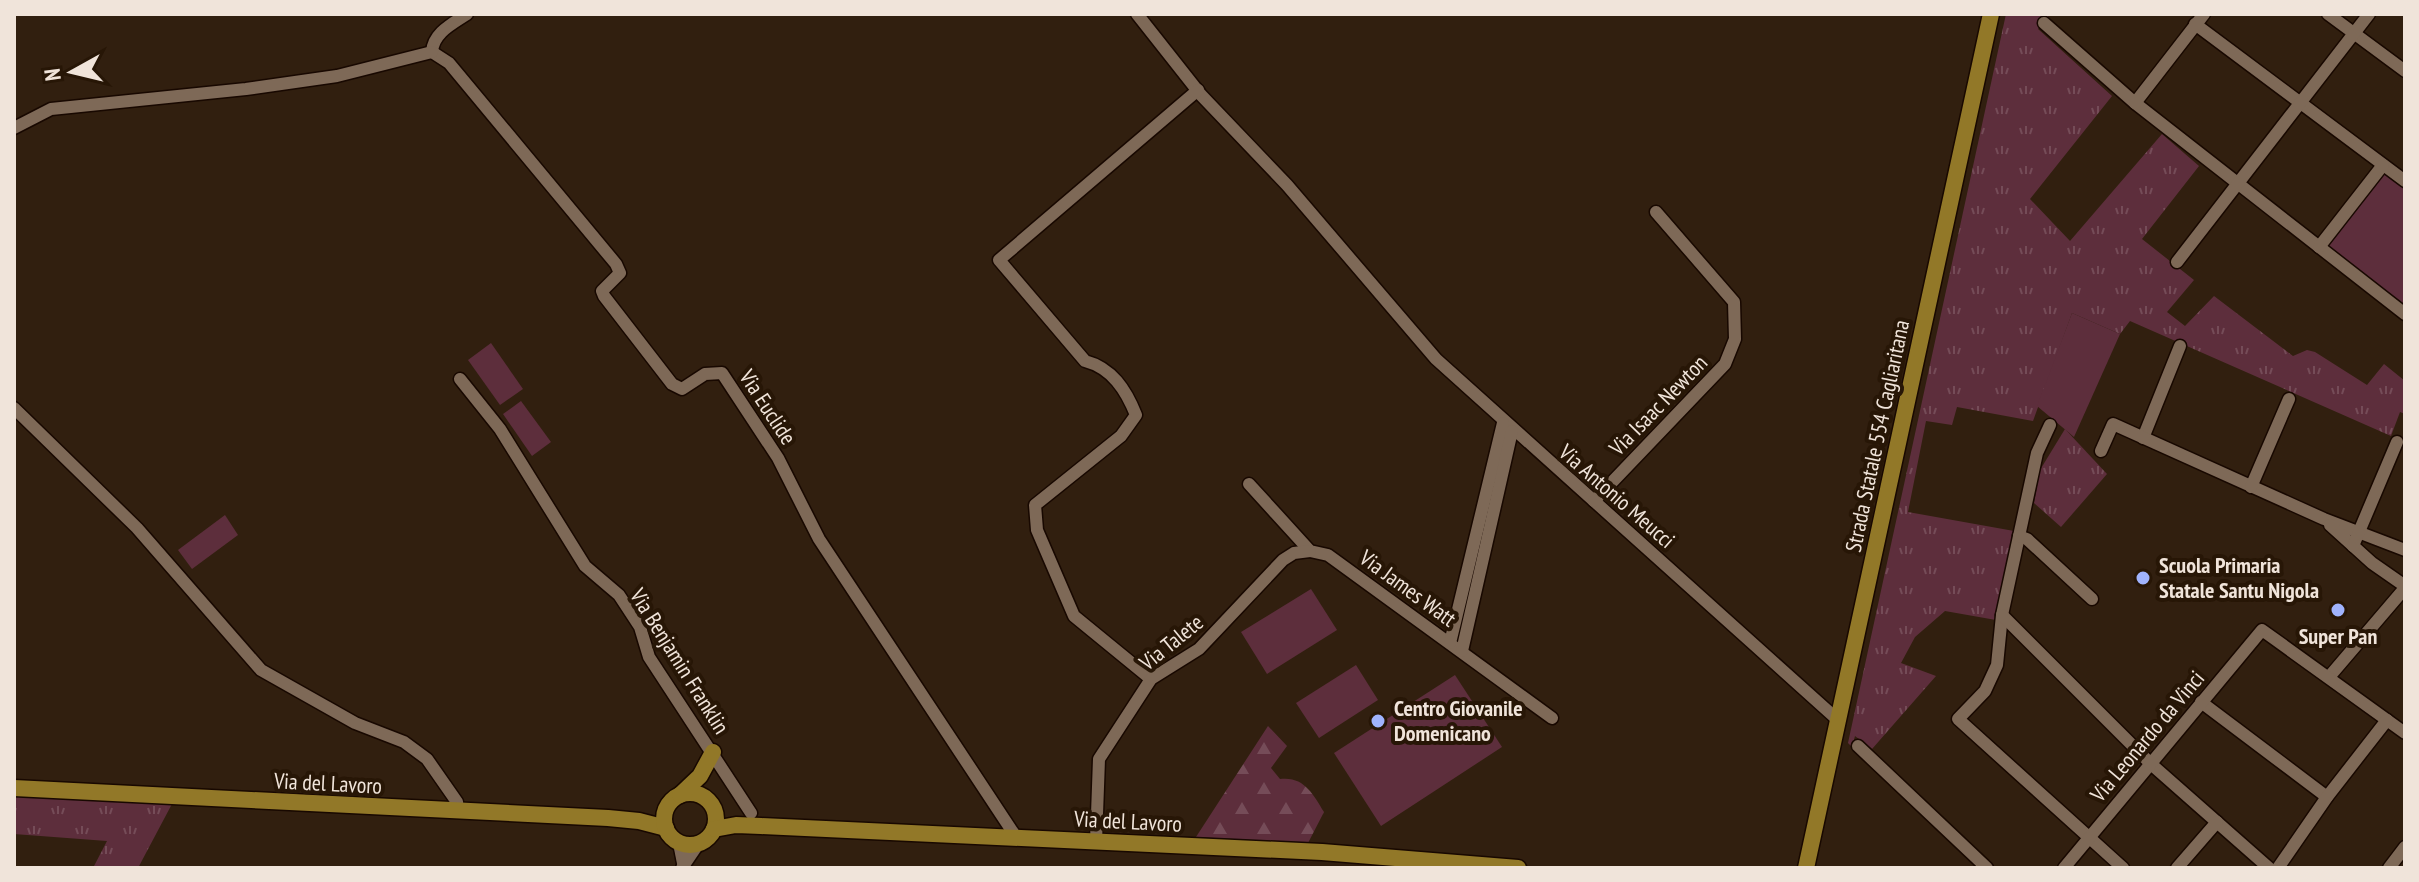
<svg xmlns="http://www.w3.org/2000/svg" width="2419" height="882" font-family="'PT Sans Narrow',sans-serif">
<defs>
<pattern id="grass-tufts" width="24" height="20" patternUnits="userSpaceOnUse" patternTransform="scale(2)"><rect width="24" height="20" fill="#5d2e3c"/><path d="M3 7l-1-3M5 7V3M7 7l1-3M15 17l-1-3M17 17v-4M19 17l1-3" fill="none" stroke="#754c58"/></pattern>
<pattern id="forest-firs" width="22" height="20" patternUnits="userSpaceOnUse" patternTransform="scale(2)"><rect width="22" height="20" fill="#5d2e3c"/><path d="M5 1l3.5 6h-7zM16 11l3.5 6h-7z" fill="#754c58"/></pattern>
</defs>
<rect width="100%" height="100%" fill="#311f0f"/>
<g fill="url(#grass-tufts)">
<path d="M2006,14h44l-12,15 74,67 -82,103 40,42 92,-107 37,32 -57,73 52,41 -27,32 18,14 29,-30 79,60 14,-6 8,2 52,33 17,-21 21,17v33l-5,-2 -9,24 -261,-115 -10,13 -48,-21 -39,108 -76,-14 -5,18 -26,-4 -18,91 106,19 -18,89 -51,-9 -30,26 -14,26 35,13 -64,73 -17,-13 -3,11 -4,-4z"/>
<path d="M2065,429l42,45 -46,53 -27,-24 6,-33z"/>
<path d="M14,794l159,8 -35,66h-45l14,-27 -93,-7z"/>
</g>
<path fill="url(#forest-firs)" d="M1268,726l19,20 -16,22 9,11c24,-3 33,15 44,33l-16,31 -112,-6z"/>
<g fill="#5d2e3c">
<path d="M2382,171l23,17v117l-79,-60z"/>
<path d="M2072,313l48,21 -46,103 -37,-31z"/>
<path d="M491,343l32,46 -23,16 -32,-45z"/>
<path d="M521,401l30,41 -19,14 -29,-42z"/>
<path d="M225,515l13,20 -46,34 -14,-19z"/>
<path d="M1311,589l26,41 -70,44 -26,-42z"/>
<path d="M1356,665l22,35 -59,38 -23,-35z"/>
<path d="M1455,675l47,72 -121,79 -47,-73z"/>
</g>
<g fill="none" stroke-linecap="round" stroke-linejoin="round">
<g stroke="#180800" stroke-width="15">
<g id="minor">
<path d="M1137,14l64,81 86,90 149,174 403,362"/>
<path d="M2328,14l77,57"/>
<path d="M2044,23l91,80 270,211"/>
<path d="M2195,24l210,157"/>
<path d="M432,52l17,11 167,201 4,9 -18,18 2,5 68,88 10,5 23,-15 17,-1 56,85 41,81 197,298"/>
<path d="M432,52c1,-19 20,-28 35,-38"/>
<path d="M2135,103l69,-89"/>
<path d="M14,128l37,-19 195,-20 91,-13 95,-24"/>
<path d="M2319,247l64,-82"/>
<path d="M2177,262l192,-248"/>
<path d="M460,379l40,50 85,137 34,29 21,32 9,30 102,156"/>
<path d="M14,408l123,120 124,142 94,53 49,19 23,17 30,43 1,9"/>
<path d="M2050,425l-13,28 -35,162 -5,50 -12,26 -27,28 165,149"/>
<path d="M2143,438l37,-92"/>
<path d="M2101,451l12,-27 211,95 81,31"/>
<path d="M1249,484l61,67 18,4 224,163"/>
<path d="M2251,487l38,-88"/>
<path d="M1594,501l131,-137 10,-25 -1,-37 -78,-90"/>
<path d="M2330,525l42,38 33,23"/>
<path d="M2019,536l8,3 65,60"/>
<path d="M2353,546l44,-104"/>
<path d="M2002,615l149,149 118,104"/>
<path d="M1450,643l53,-220"/>
<path d="M1462,651l50,-220"/>
<path d="M2329,677l76,-89"/>
<path d="M1151,679l-77,-63 -37,-86 -2,-25 86,-69 15,-21c-10,-25 -24,-47 -51,-54l-86,-101 199,-170"/>
<path d="M2201,702l126,95"/>
<path d="M1858,746l129,122"/>
<path d="M1096,842l3,-83 52,-80 48,-30 84,-89 11,-7 16,-2"/>
<path d="M679,843l4,20"/>
<path d="M682,868l17,-25"/>
<path d="M2064,868l198,-238 143,103"/>
<path d="M2177,868l40,-46"/>
<path d="M2278,868l49,-71 60,-77"/>
<path d="M2389,868l16,-21"/>
</g>
</g>
<g stroke="#180800" stroke-width="19">
<g id="major">
<path d="M14,788l594,30 31,3 27,7"/>
<circle cx="690" cy="819" r="26"/>
<path d="M680,795l20,-19 13,-24"/>
<path d="M714,829l22,-4 25,1 561,26 196,16"/>
<path d="M1806,868l185,-854"/>
</g>
</g>
<use href="#minor" stroke="#7e6957" stroke-width="12"/>
<use href="#major" stroke="#927828" stroke-width="16"/>
</g>
<g fill="#a0b3fd" stroke="#271606" stroke-width="3">
<circle cx="2143" cy="578" r="8"/>
<circle cx="2338" cy="610" r="8"/>
<circle cx="1378" cy="721" r="8"/>
</g>
<g text-anchor="middle" stroke-width="8" stroke-linejoin="round" paint-order="stroke">
<g font-size="22" fill="#f0e4da" stroke="#271606">
<text transform="translate(1658 405) rotate(-46)" y="8">Via Isaac Newton</text>
<text transform="translate(768 407) rotate(57)" y="8">Via Euclide</text>
<text transform="translate(1877 436) rotate(-78)" y="8">Strada Statale 554 Cagliaritana</text>
<text transform="translate(1617 496) rotate(41)" y="8">Via Antonio Meucci</text>
<text transform="translate(1408 588) rotate(36)" y="8">Via James Watt</text>
<text transform="translate(1171 642) rotate(-39)" y="8">Via Talete</text>
<text transform="translate(680 661) rotate(58)" y="8">Via Benjamin Franklin</text>
<text transform="translate(2147 736) rotate(-50)" y="8">Via Leonardo da Vinci</text>
<text transform="translate(328 783) rotate(3)" y="8">Via del Lavoro</text>
<text transform="translate(1128 821) rotate(3)" y="8">Via del Lavoro</text>
</g>
<g font-size="22" font-weight="bold" fill="#f0e4da" stroke="#271606" text-anchor="start">
<text x="2159" y="573">Scuola Primaria<tspan x="2159" dy="25">Statale Santu Nigola</tspan></text>
<text x="2338" y="644" text-anchor="middle">Super Pan</text>
<text x="1394" y="716">Centro Giovanile<tspan x="1394" dy="25">Domenicano</tspan></text>
</g>
</g>
<rect width="2419" height="882" fill="none" stroke="#f0e4da" stroke-width="32"/>
<g transform="translate(72 72) rotate(262)" stroke="#271606" stroke-width="6" paint-order="stroke">
<path d="M0-6L14 30L0 20L-14 30Z" fill="#f0e4da"/>
<text y="-12" font-size="22" font-weight="bold" text-anchor="middle" fill="#f0e4da">N</text>
</g>
</svg>
